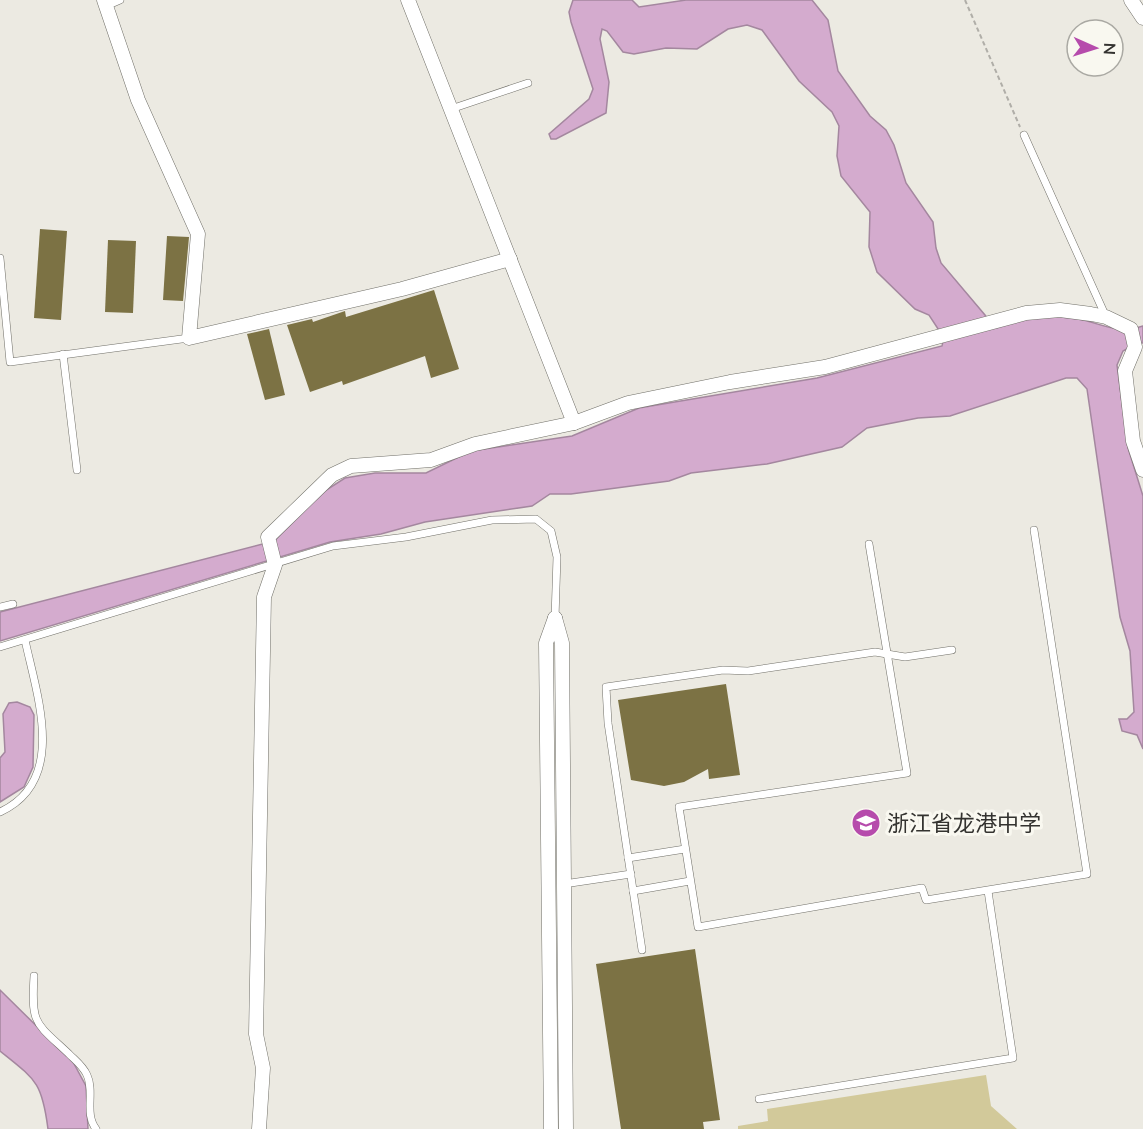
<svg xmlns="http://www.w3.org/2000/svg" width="1143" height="1129" font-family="Mulish,'Noto Sans SC',sans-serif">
<rect width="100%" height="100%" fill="#eceae2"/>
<path fill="#d2c99a" d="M986,1075l5,31 26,23h-279v-3l30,-5 -1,-12z"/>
<g fill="#d4abce" stroke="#a4879f" stroke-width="1.5">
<path d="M573,0h59l7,7 47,-7h126l16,20 10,51 32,45 16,14 8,15 12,38 27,39 3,26 5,15 55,65c30,-12 51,-14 83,-9 23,5 41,16 64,7v17h-6l-14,8 -6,14 11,83 15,48v253l-6,-14 -15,-4 -3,-12h8l7,-7 -4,-61 -10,-34 -33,-228 -10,-11h-11l-116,38 -32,2 -51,10 -25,19 -75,17 -76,9 -22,8 -98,13h-21l-18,12 -107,16 -44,12 -51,8 -330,99v-29l274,-71 46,-47 25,-16 30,-5h51l45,-22 101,-15 67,-28 178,-30 125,-32 2,-8 -15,-23 -14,-6 -38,-37 -8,-25 1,-35 -29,-36 -4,-20 2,-30 -7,-14 -33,-31 -37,-51 -15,-5 -19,4 -31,20 -31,-1 -32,6 -11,-2 -16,-21 -5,-2 -2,10 9,43 -3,31 -50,26h-5l-2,-5 40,-35 4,-10 -22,-67 -2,-10z"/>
<path d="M17,702l13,5 4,8 -1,52 -9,20 -24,15v-44l5,-6 -2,-38 6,-11z"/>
<path d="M0,990l73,72 13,24 2,43h-40c-6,-47 -12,-49 -48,-78z"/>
</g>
<g fill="#7c7244">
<path d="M40,229l27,2 -6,89 -27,-2z"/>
<path d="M167,236l22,1 -6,64 -20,-1z"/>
<path d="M108,240l28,1 -3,72 -28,-1z"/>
<path d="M434,290l25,79 -28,9 -6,-22 -82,29 -1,-4 -32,11 -23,-67 25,-6 1,3 32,-11 1,6z"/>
<path d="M269,329l16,66 -20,5 -18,-66z"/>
<path d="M726,684l14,91 -31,4 -1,-10 -24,13 -20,4 -33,-6 -13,-80z"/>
<path d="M695,949l25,171 -17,2 1,7h-83l-25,-165z"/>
</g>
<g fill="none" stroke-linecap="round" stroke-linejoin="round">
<g stroke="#717069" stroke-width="8">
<g id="service">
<path d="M106,6l14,-6"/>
<path d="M451,109l77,-26"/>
<path d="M1024,135l82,182"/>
<path d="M0,258l10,104 179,-24"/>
<path d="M63,354l14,116"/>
<path d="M869,544l38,229 -228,34 19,120 224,-39 4,12 161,-26 -53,-344"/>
<path d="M0,607l13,-3"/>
<path d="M0,647l333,-101 73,-9 86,-17 44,-1 15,12 6,26 -2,61"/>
<path d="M0,812c68,-31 37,-116 25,-172"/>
<path d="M628,858l57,-9"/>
<path d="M564,884l67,-10"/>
<path d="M633,891l57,-10"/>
<path d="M642,950l-34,-227 -2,-36 117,-17 25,1 127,-19 30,5 47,-7"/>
<path d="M34,976c-3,49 1,46 35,78 7,7 14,12 18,21 8,17 -3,39 9,54"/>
<path d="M759,1099l254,-41 -25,-167"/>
</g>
</g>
<g stroke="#717069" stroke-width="15">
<g id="minor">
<path d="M104,0l34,100 60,134 -9,104 213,-49 108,-30"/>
<path d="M408,0l166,423"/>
<path d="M1131,0l12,18"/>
<path d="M555,618l7,25 4,486"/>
<path d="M259,1129l4,-61 -7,-34 8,-437 11,-32 -7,-28 64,-62 19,-9 80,-6 44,-16 99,-21 54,-20 102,-21 95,-15 201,-54 34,-3 31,4 15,3 25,12 4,18 -10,24 8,70 10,29"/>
<path d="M551,1129l-5,-486 9,-25"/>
</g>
</g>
<path stroke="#b0aea8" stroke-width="2" stroke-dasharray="4.5 3" stroke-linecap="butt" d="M965,0l55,127"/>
<use href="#service" stroke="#fff" stroke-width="7"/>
<use href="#minor" stroke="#fff" stroke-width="14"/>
</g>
<defs>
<g id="school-disc" transform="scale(1.5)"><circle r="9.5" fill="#b64bac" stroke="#f9f8f0"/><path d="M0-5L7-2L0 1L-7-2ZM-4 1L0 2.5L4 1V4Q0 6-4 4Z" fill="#fff"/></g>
</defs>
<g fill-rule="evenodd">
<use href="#school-disc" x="866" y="823"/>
</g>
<g text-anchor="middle" stroke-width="6" stroke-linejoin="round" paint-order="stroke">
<g font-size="22" fill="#343330" stroke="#f9f8f0" text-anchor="start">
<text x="887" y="831">浙江省龙港中学</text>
</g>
</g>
<g transform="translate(1095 48) rotate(93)"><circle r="28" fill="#f9f8f0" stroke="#aaa9a3" stroke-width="1.5"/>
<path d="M0-4.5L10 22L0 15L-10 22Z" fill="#b64bac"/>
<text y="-9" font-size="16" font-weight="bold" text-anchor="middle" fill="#343330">N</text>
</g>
</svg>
